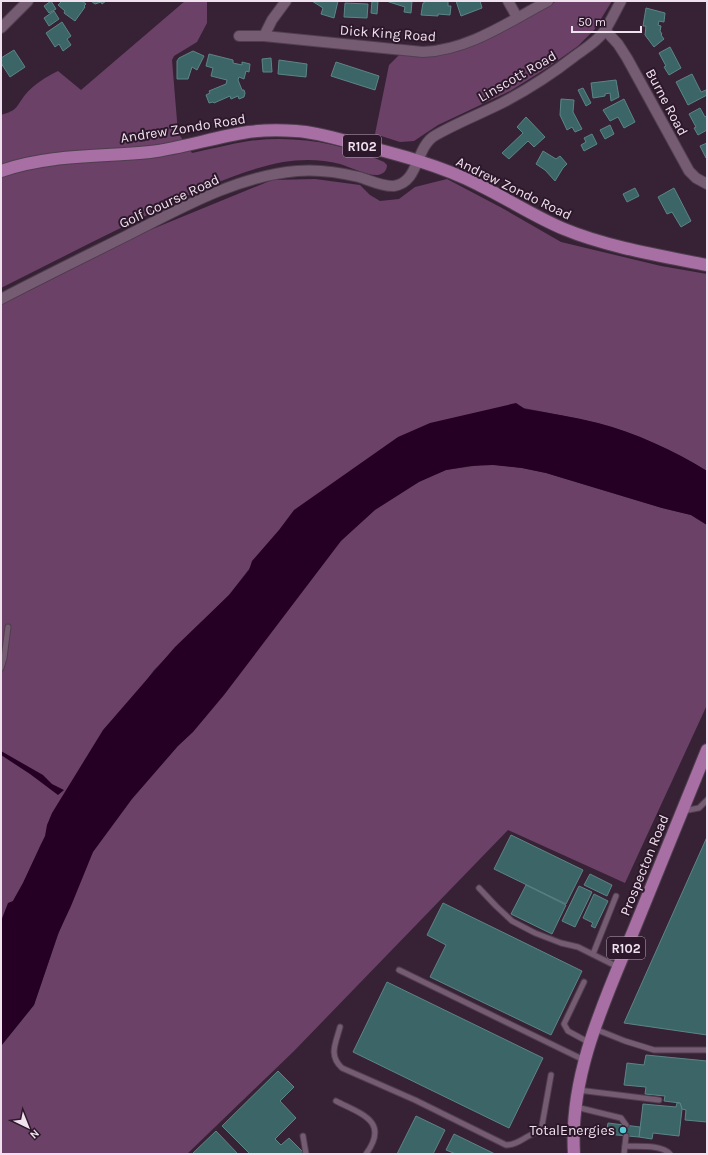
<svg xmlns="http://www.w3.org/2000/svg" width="708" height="1155" font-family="Karla,sans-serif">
<rect width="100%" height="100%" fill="#372235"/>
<g fill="#6b4168">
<path d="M185,1h22v22l-10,19 -23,14 -2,4 6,73 14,20c19,-4 38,-9 57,-12 46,-6 93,2 135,21l3,3c0,6 -4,9 -9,10 -10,1 -28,-8 -38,-11 -18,-5 -39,-5 -57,-2 -42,8 -81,27 -119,45 -55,26 -109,54 -163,81v-173c17,-5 14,-7 24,-20 9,-11 21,-18 33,-24l23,19z"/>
<path d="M557,1h55l-18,29 -16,16 -31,22 -37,23 -72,34 -24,16 -14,1 -25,-8 14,-69 11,-11 42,1 17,-4 19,-8z"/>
<path d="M315,179l45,6 10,10 10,6 19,-2 16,-12 32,-8 55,29 59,34 100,24 46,8v197c-34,-21 -71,-38 -110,-48 -26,-6 -52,-11 -79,-16l-255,144 -34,44 -75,75 -64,87 -49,87 -18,39 -22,39v-617l149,-75 122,-50z"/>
<path d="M488,464l34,4 24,5 116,35 29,7 16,10v180l-82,178 -117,-53 -214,221 -107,103h-186v-108l33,-41 25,-73 35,-91 180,-224 86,-99 40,-29 46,-19z"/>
</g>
<g fill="#250024">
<path d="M516,403l9,6c24,4 49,8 73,14 38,10 75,27 109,48v54l-16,-10 -29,-7 -116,-35 -24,-5 -29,-3 -23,1 -24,4 -27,12 -44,28 -34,31 -117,154 -31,37 -15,14 -46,53 -39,53 -22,54 -13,28 -24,71 -33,41v-125l7,-18 5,-2 10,-18 22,-47 2,-11 5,-12 51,-83 72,-83 54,-52 20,-25 3,-9 27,-31 15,-20 104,-73 32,-14z"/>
<path d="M1,751l42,24 9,9 12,6 -6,5 -28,-21 -29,-19z"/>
</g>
<g fill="#3c6568" stroke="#5b8587">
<path d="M51,1l5,8 -7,4 -5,-7z"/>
<path d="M62,1h20l4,3 -2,2 1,1 -10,14 -11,-8 1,-2 -7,-6z"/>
<path d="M91,1h15l-4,3 -1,-2 -6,2z"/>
<path d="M312,1h26l-4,17 -13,-4 2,-6z"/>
<path d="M372,1h6l-1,13 -6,-1z"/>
<path d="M386,1h26l-1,12 -7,-1 1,-5z"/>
<path d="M425,1h23v5h3l-1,9 -12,-1v2l-17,-1 2,-12h1z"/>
<path d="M456,1h24l2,7 -21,8z"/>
<path d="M345,3l23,1 -1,14 -23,-1z"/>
<path d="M646,8l19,5 -1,9 -5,-1 -1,4 3,1 -1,5 2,3 -1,1 3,4 -10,8 -9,-12 1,-9h-3z"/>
<path d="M54,11l5,8 -10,7 -5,-8z"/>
<path d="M62,22l9,14 -4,3 4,6 -8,6 -4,-7 -4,3 -9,-14z"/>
<path d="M670,47l11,21 -12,7 -5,-8 2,-1 -7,-13z"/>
<path d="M14,50l11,17 -15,10 -9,-14v-5z"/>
<path d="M193,51l11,5 -7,14 -5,-3 -4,12h-11v-18l2,-3z"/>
<path d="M209,54l24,6v3l9,2v-3l8,2 -1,8 -3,-1 -2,8 -5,-2 -1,3 4,10h2l1,3 -1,4 -5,2 -1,-3 -7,3 -1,-3 -16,7 -1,-1 -4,1 -3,-8 4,-2 -1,-2 17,-7 1,-4 -16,-4 2,-8 -7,-2z"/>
<path d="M271,58l1,14h-9l-1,-13z"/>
<path d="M279,60l28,4 -1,13 -28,-3z"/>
<path d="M336,62l43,14 -4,14 -44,-14z"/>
<path d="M692,74l9,18 5,-2 1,5 -19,10 -12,-23z"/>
<path d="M616,80l3,17 -8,4 -1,-8 -5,1v2l-12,2 -2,-15z"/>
<path d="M583,88l8,15 -5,3 -8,-16z"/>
<path d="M561,99l13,1 -1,12 9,17 -7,3 -3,-5 -5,3 -7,-15z"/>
<path d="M624,99l11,23 -11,6 -6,-11 -8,4 -7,-11z"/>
<path d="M700,108l5,9 2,-1v14l-9,5 -4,-7 2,-1 -7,-13z"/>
<path d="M526,117l19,20 -11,10 -6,-6 -19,18 -7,-6 21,-20 -6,-6z"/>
<path d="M610,125l4,9 -9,5 -5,-9z"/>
<path d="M592,134l5,10 -13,7 -3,-6 5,-3 -2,-4z"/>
<path d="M707,143v15h-1l-6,-12z"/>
<path d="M543,151l13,8 4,-3 7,8 -4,4 -8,13 -10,-11 -9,-6z"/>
<path d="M635,188l4,8 -12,6 -4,-8z"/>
<path d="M674,188l17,33 -10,6 -9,-15 -5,2 -9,-17z"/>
<path d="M511,835l72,35 -17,34 -72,-35z"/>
<path d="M707,837v198l-83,-12z"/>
<path d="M590,874l22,11 -5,11 -23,-11z"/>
<path d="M526,885l40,20 -14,29 -41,-20z"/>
<path d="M579,886l13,6 -17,35 -13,-6z"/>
<path d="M594,894l14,7 -13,27 -4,-2 2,-3 -10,-5z"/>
<path d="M443,903l139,68 -31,64 -121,-58 16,-32 -19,-10z"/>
<path d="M387,982l156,76 -34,70 -156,-76z"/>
<path d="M646,1055l61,6v61l-22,-2 1,-10 -4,-1 -2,-6 -16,-2 1,-5 -20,-2 1,-7 -22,-2 3,-22 17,2z"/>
<path d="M278,1071l16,16 -14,14 16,17 -21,21 6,6 8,-7 14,14v2h-53l-28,-28z"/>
<path d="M677,1103h3l2,6 -3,27 -26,-3 -1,6 -13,-2 4,-33 33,3z"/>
<path d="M416,1116l29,14 -12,24h-36z"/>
<path d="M608,1123l32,4 -1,10 -33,-3z"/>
<path d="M216,1131l22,23h-46z"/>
<path d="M454,1134l41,20h-39l-10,-4z"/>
</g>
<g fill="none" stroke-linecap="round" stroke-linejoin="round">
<g stroke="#503e4f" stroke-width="7">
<g id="service">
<path d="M1,668l3,-10 4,-31"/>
<path d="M683,811l16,-3 8,-8"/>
<path d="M479,888l17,18 16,15 23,12 26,10 17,4 40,20"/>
<path d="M593,954l23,-58"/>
<path d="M399,970l185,90"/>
<path d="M584,982l-20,42 4,7 22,12"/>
<path d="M340,1027c-4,16 -12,28 2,41l73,32 91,45c12,0 18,-8 29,-12 9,-4 28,1 38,2"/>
<path d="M595,1029l30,12 29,9h53"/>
<path d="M578,1090l81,10"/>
<path d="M336,1101c25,13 54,20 30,53"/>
<path d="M576,1107l45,11 5,7"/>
<path d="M541,1131l10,-56"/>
<path d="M303,1136l3,18"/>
<path d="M625,1146c12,1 36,-2 45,8"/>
<path d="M624,1154l2,-18"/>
</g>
</g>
<g stroke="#503e4f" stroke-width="12">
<g id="minor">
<path d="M508,1l9,16"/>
<path d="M1,28l27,-27"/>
<path d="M605,30l13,14 9,14 62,113 7,7 11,6"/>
<path d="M239,36h25l159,16c46,-2 85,-30 125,-51"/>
<path d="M264,36l8,-16 14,-19"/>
<path d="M1,299c42,-22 85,-43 127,-64 53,-27 109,-59 169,-64 21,-2 41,1 62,6 10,3 24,10 35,9 26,-4 21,-40 42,-51 21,-12 44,-21 66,-32 25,-13 50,-29 73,-47 11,-8 23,-15 30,-26 6,-9 11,-20 16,-29"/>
</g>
</g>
<g stroke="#503e4f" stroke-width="14">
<g id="primary">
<path d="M1,171c48,-17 100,-14 149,-19 33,-4 65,-15 98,-20 16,-2 32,-2 48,-1 19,1 39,7 57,12 43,11 87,22 126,42 29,14 56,32 85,44 43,18 98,27 143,36"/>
<path d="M574,1154c-5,-80 31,-154 61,-227 24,-59 48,-118 72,-177"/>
</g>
</g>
<use href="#service" stroke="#755c72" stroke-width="5"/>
<use href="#minor" stroke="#755c72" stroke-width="10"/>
<use href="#primary" stroke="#a76fa3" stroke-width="12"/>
</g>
<circle fill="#51ccd4" stroke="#2d182b" stroke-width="1.5" cx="623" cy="1130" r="4"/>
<g text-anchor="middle" stroke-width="4" stroke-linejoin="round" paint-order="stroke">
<g fill="#2d182b" stroke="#b6a5b4" stroke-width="1">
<rect x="343" y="135" width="38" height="22" rx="3"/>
<rect x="607" y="937" width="38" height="22" rx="3"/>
</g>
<g font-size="13" font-weight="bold" fill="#f0e1ee">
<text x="362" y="151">R102</text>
<text x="626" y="953">R102</text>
</g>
<g font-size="14" fill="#f0e1ee" stroke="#2d182b">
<text transform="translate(388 33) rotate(4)" y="5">Dick King Road</text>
<text transform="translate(517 76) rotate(-30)" y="5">Linscott Road</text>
<text transform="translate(667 102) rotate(62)" y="5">Burne Road</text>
<text transform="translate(183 128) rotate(-9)" y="5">Andrew Zondo Road</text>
<text transform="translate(514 188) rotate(26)" y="5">Andrew Zondo Road</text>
<text transform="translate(169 201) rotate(-25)" y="5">Golf Course Road</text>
<text transform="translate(644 865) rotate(-68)" y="5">Prospecton Road</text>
</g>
<g font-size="14" fill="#f0e1ee" stroke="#2d182b" text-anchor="end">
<text x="615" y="1135">TotalEnergies</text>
</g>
</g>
<rect width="708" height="1155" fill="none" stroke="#f0e1ee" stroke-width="4"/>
<g transform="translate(28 1127) rotate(137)" stroke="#2d182b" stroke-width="3" paint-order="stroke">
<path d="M0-3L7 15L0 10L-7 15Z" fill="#f0e1ee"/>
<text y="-6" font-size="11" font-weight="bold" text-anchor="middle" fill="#f0e1ee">N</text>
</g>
<path d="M572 26v6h69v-6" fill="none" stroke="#f0e1ee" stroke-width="2"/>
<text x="578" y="26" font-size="12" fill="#f0e1ee" stroke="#2d182b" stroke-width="3" paint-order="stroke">50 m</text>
</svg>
